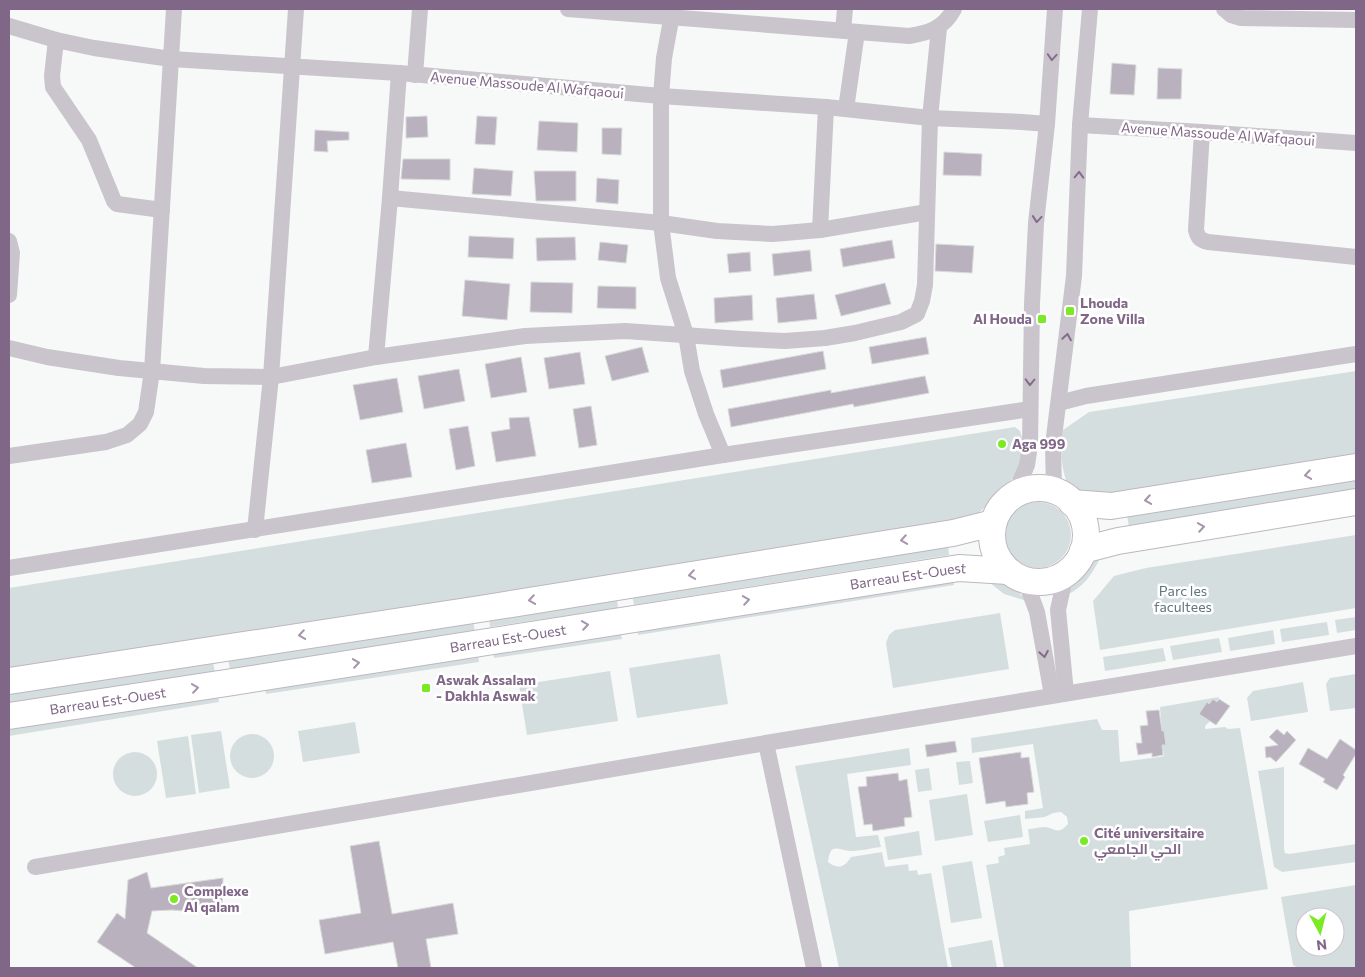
<svg xmlns="http://www.w3.org/2000/svg" width="1365" height="977" font-family="Commissioner,Cairo,sans-serif">
<rect width="100%" height="100%" fill="#f6f9f7"/>
<g fill="#d5dede" fill-rule="evenodd">
<path d="M1356,371v87l-227,36 -43,1 -18,-9c-7,-19 -9,-37 -5,-56l26,-18z"/>
<path d="M1015,427l5,4 3,10 -3,26 -5,9 -36,37 -30,11 -940,146v-82z"/>
<path d="M1356,479v12l-227,36 -2,-12z"/>
<circle cx="1038" cy="535" r="33"/>
<path d="M1356,535v73l-256,42 -7,-49 21,-25 32,-8z"/>
<path d="M948,544l1,11 -315,50 -2,-10z"/>
<path d="M1100,558c-8,17 -17,29 -33,37 5,-15 18,-29 33,-37z"/>
<path d="M953,578l1,7 -316,50 -1,-7z"/>
<path d="M985,579c16,2 31,9 42,22l-23,-7z"/>
<path d="M617,597l1,11 -128,19 -1,-10z"/>
<path d="M1000,613l9,56 -116,19 -7,-45 3,-8 6,-5z"/>
<path d="M1356,617v13l-19,3 -2,-13z"/>
<path d="M473,620l2,12 -245,38 -2,-12z"/>
<path d="M1327,622l2,13 -47,7 -2,-13z"/>
<path d="M1273,630l2,14 -45,7 -2,-13z"/>
<path d="M620,631l2,8 -128,19 -1,-7z"/>
<path d="M1219,638l3,14 -49,8 -3,-14z"/>
<path d="M1163,648l3,13 -61,10 -2,-14z"/>
<path d="M478,654l1,8 -213,32 -1,-7z"/>
<path d="M720,654l8,50 -91,14 -8,-50z"/>
<path d="M213,662l2,11 -206,32v-12z"/>
<path d="M610,671l8,50 -91,14 -8,-50z"/>
<path d="M1356,674v34l-26,3 -4,-27 4,-6z"/>
<path d="M1303,682l5,30 -57,9 -4,-23 6,-7z"/>
<path d="M218,695l1,7 -210,34v-8z"/>
<path d="M1219,697l-2,5 -4,-3 -4,5 -2,-1 3,18 -5,5v3l20,-2 3,2 12,-1 28,161 -139,22 2,57h-127l-18,-103 13,-2 -1,-6 7,-2 -1,-7 26,-4 -2,-15c5,0 12,-2 17,-2 12,2 13,8 23,-3l-1,-7 -6,-5 -8,1 -8,4 -20,2v-8l18,-3 -10,-64 -61,9 -1,-15 126,-19 5,11h16l2,32 40,-5 4,-1 -2,-11h4l-2,-14h-2l-2,-24z"/>
<path d="M355,722l5,31 -57,9 -5,-31z"/>
<path d="M221,731l9,57 -31,5 -8,-58z"/>
<circle cx="252" cy="756" r="22"/>
<path d="M188,736l8,58 -30,4 -9,-57z"/>
<path d="M909,748l2,17 -64,9 9,63 22,-2 3,12c-10,1 -20,4 -30,4 -12,0 -21,-10 -23,11 10,8 17,5 23,-5l31,-5 3,15 23,-3 1,7 8,-1 1,5 13,-2 17,95h-109l-44,-202z"/>
<circle cx="135" cy="774" r="22"/>
<path d="M970,761l3,22 -14,2 -3,-23z"/>
<path d="M1284,767v82l1,4 4,1 67,-10v18l-74,10 -8,-5 -16,-96z"/>
<path d="M929,768l3,22 -14,2 -3,-22z"/>
<path d="M967,794l6,41 -38,6 -6,-41z"/>
<path d="M1020,815l3,22 -35,5 -4,-21z"/>
<path d="M919,831l3,24 -34,5 -4,-23z"/>
<path d="M972,861l10,57 -31,5 -9,-57z"/>
<path d="M1356,885v83h-58l-5,-3 -12,-68zM1305,917h30v30h-30z"/>
<path d="M992,940l5,28h-45l-4,-20z"/>
</g>
<g fill="#bab1bf" stroke="#d8dad9">
<path d="M1112,63l24,2 -2,30 -24,-1z"/>
<path d="M1158,68l24,1 -1,30h-24z"/>
<path d="M427,116l1,21 -22,1v-21z"/>
<path d="M477,116l20,1 -2,28 -20,-1z"/>
<path d="M539,121l39,2 -1,29 -40,-2z"/>
<path d="M602,128h20l-1,27 -19,-1z"/>
<path d="M315,130l34,2v8l-22,1 1,11 -14,-1z"/>
<path d="M944,152l38,2 -1,22 -38,-1z"/>
<path d="M403,159h47v21l-49,-1z"/>
<path d="M474,168l39,3 -2,25 -39,-2z"/>
<path d="M534,171h42v30h-40z"/>
<path d="M597,178l22,2 -1,24 -22,-2z"/>
<path d="M469,236l45,2 -1,21 -45,-2z"/>
<path d="M575,237l1,23 -39,1 -1,-23z"/>
<path d="M892,240l3,18 -52,9 -3,-18z"/>
<path d="M600,242l28,3 -2,18 -28,-3z"/>
<path d="M936,244l38,2 -2,27 -37,-2z"/>
<path d="M810,250l2,21 -38,5 -2,-22z"/>
<path d="M750,252l1,19 -22,2 -2,-19z"/>
<path d="M465,280l45,4 -3,36 -45,-4z"/>
<path d="M531,282l42,1 -1,30 -42,-1z"/>
<path d="M885,283l6,21 -50,12 -6,-21z"/>
<path d="M598,286l38,1v22l-39,-1z"/>
<path d="M814,294l3,25 -39,4 -2,-25z"/>
<path d="M752,295l1,25 -38,3 -1,-25z"/>
<path d="M926,337l3,17 -57,10 -3,-17z"/>
<path d="M642,347l7,25 -37,9 -7,-25z"/>
<path d="M823,351l3,18 -103,19 -3,-18z"/>
<path d="M580,352l5,32 -36,5 -5,-31z"/>
<path d="M521,357l6,35 -36,6 -6,-34z"/>
<path d="M459,369l6,32 -41,8 -6,-33z"/>
<path d="M925,376l4,17 -75,14 -1,-3 -122,23 -3,-18 103,-19v3z"/>
<path d="M397,378l6,34 -43,8 -7,-35z"/>
<path d="M591,406l6,39 -18,3 -6,-39z"/>
<path d="M529,417l7,39 -40,6 -5,-30 19,-3 -1,-11z"/>
<path d="M468,426l7,40 -19,4 -7,-41z"/>
<path d="M406,443l6,34 -40,6 -6,-33z"/>
<path d="M1213,699l4,3 2,-3 11,7 -14,19 -17,-11 8,-12 2,2z"/>
<path d="M1159,710l3,21h2l2,14h-4l1,10 -11,2v-4l-14,2 -2,-12h6l-2,-17 8,-1 -2,-14z"/>
<path d="M1277,729l7,6 3,-4 9,9 -20,22 -6,-5 -4,1 -1,-11 13,-2 -9,-8z"/>
<path d="M1340,739l16,11v4l-13,21 2,2 -8,13 -14,-8 2,-3 -26,-15 9,-16 19,11z"/>
<path d="M955,741l2,11 -30,5 -2,-12z"/>
<path d="M1021,752v6l8,-1 5,35 -7,1 1,11 -22,3 -1,-6 -19,3 -7,-46z"/>
<path d="M898,773l1,8 8,-2 5,38 -8,1 1,8 -32,5 -1,-7 -8,1 -6,-38 9,-1 -1,-9z"/>
<path d="M379,841l13,73 61,-11 5,31 -32,5 5,29h-33l-5,-26 -68,12 -6,-34 42,-7 -11,-67z"/>
<path d="M147,872l4,16 72,-10 -1,36 -50,-4 -20,1 -5,22 51,35h-62l-39,-26 20,-29 8,6 3,-39z"/>
</g>
<g fill="none" stroke-linecap="round" stroke-linejoin="round">
<g stroke="#bdb7c0" stroke-width="28">
<g id="primary">
<circle cx="1039" cy="535" r="47"/>
<path d="M1072,503l39,3 245,-39"/>
<path d="M1083,550l35,-9 238,-39"/>
<path d="M9,681l471,-72 473,-76 40,-10"/>
<path id="s1" d="M9,716c317,-47 633,-100 950,-148l49,3"/>
</g>
</g>
<g stroke="#cac4cc" stroke-width="16">
<path d="M568,9l341,27c20,-3 35,-8 45,-27"/>
<path d="M673,9l-9,49 -3,38v127l7,55 18,57 6,36 14,43 17,41"/>
<path d="M1224,9l7,6 10,3 115,2"/>
<path d="M9,26l47,14 38,8 77,11 228,14 262,23 165,11 104,11 92,4 25,2"/>
<path d="M843,30l2,-21"/>
<path d="M56,40l-4,36 1,11 36,53 25,61 3,3 45,6"/>
<path d="M415,75l5,-66"/>
<path d="M846,109l11,-77"/>
<path d="M1080,125l122,7 154,11"/>
<path d="M1202,132l-6,98c2,8 4,10 12,12l148,15"/>
<path d="M390,198l271,25 56,8 56,3 47,-4 107,-18"/>
<path d="M820,230l6,-123"/>
<path d="M9,241l3,12 -3,42"/>
<path d="M9,348l38,9 72,11 85,8 67,1 105,-20 149,-21 100,-5 117,8 43,2 40,-3 30,-5 46,-11 16,-8 5,-13 3,-16 5,-167 9,-90"/>
<path d="M376,357l14,-159 9,-125"/>
<path d="M1059,403l27,-7 270,-42"/>
<path d="M9,456l97,-14 21,-7 13,-11 6,-12 6,-41 22,-362"/>
<path d="M1054,491l-1,-46 21,-169 6,-151 10,-116"/>
<path d="M1015,494l12,-29 3,-20 2,-141 4,-81 11,-99 8,-115"/>
<path d="M255,530l16,-153 25,-368"/>
<path d="M9,568l714,-113 307,-46"/>
<path d="M1025,580l12,32 15,83"/>
<path d="M1066,693l-8,-83 8,-37"/>
<path d="M766,743l48,225"/>
<path d="M35,867l731,-124 590,-97"/>
</g>
<use href="#primary" stroke="#fff" stroke-width="26"/>
</g>
<defs><path id="oneway-chevron" d="M-2-3.5L2.5 0L-2 3.5" fill="none" stroke-width="1.6" stroke-linecap="round" stroke-linejoin="round" transform="scale(1.25)"/></defs>
<g stroke="#846c8b">
<use href="#oneway-chevron" transform="translate(1052 57) rotate(94)"/>
<use href="#oneway-chevron" transform="translate(1079 175) rotate(-88)"/>
<use href="#oneway-chevron" transform="translate(1037 219) rotate(95)"/>
<use href="#oneway-chevron" transform="translate(1067 337) rotate(-81)"/>
<use href="#oneway-chevron" transform="translate(1030 382) rotate(91)"/>
<use href="#oneway-chevron" transform="translate(1044 654) rotate(80)"/>
</g>
<g stroke="#a695ac">
<use href="#oneway-chevron" transform="translate(1308 475) rotate(171)"/>
<use href="#oneway-chevron" transform="translate(1148 500) rotate(171)"/>
<use href="#oneway-chevron" transform="translate(1201 527) rotate(-9)"/>
<use href="#oneway-chevron" transform="translate(904 540) rotate(171)"/>
<use href="#oneway-chevron" transform="translate(692 575) rotate(171)"/>
<use href="#oneway-chevron" transform="translate(532 600) rotate(171)"/>
<use href="#oneway-chevron" transform="translate(746 600) rotate(-9)"/>
<use href="#oneway-chevron" transform="translate(585 625) rotate(-9)"/>
<use href="#oneway-chevron" transform="translate(302 635) rotate(171)"/>
<use href="#oneway-chevron" transform="translate(356 663) rotate(-9)"/>
<use href="#oneway-chevron" transform="translate(195 688) rotate(-8)"/>
</g>
<g fill="#7ce925" stroke="#fff" stroke-width="2">
<rect x="1065" y="306" width="10" height="10" rx="2.5"/>
<rect x="1037" y="314" width="10" height="10" rx="2.5"/>
<circle cx="1002" cy="444" r="5"/>
<rect x="421" y="683" width="10" height="10" rx="2.5"/>
<circle cx="1084" cy="841" r="5"/>
<circle cx="174" cy="899" r="5"/>
</g>
<g text-anchor="middle" stroke-width="5" stroke-linejoin="round" paint-order="stroke">
<g font-size="14" fill="#806788" stroke="#fff">
<text transform="translate(527 85) rotate(5)" y="5">Avenue Massoude Al Wafqaoui</text>
<text transform="translate(1218 134) rotate(4)" y="5">Avenue Massoude Al Wafqaoui</text>
<text dy="5" stroke="none"><textPath href="#s1" startOffset="910">Barreau Est-Ouest</textPath></text>
<text dy="5" stroke="none"><textPath href="#s1" startOffset="505">Barreau Est-Ouest</textPath></text>
<text dy="5" stroke="none"><textPath href="#s1" startOffset="100">Barreau Est-Ouest</textPath></text>
</g>
<g font-size="14" font-weight="bold" fill="#806788" stroke="#fff" text-anchor="start">
<text x="1080" y="308">Lhouda<tspan x="1080" dy="16">Zone Villa</tspan></text>
<text x="1032" y="324" text-anchor="end">Al Houda</text>
<text x="1012" y="449">Aga 999</text>
<text x="436" y="685">Aswak Assalam<tspan x="436" dy="16">- Dakhla Aswak</tspan></text>
<text x="1094" y="838">Cité universitaire<tspan x="1094" dy="16">الحي الجامعي</tspan></text>
<text x="184" y="896">Complexe<tspan x="184" dy="16">Al qalam</tspan></text>
</g>
<g font-size="14" fill="#62777a" stroke="#fff">
<text x="1183" y="596">Parc les<tspan x="1183" dy="16">facultees</tspan></text>
</g>
</g>
<rect width="1365" height="977" fill="none" stroke="#806788" stroke-width="20"/>
<g transform="translate(1320 932) rotate(173)"><circle r="24" fill="#ffffff" stroke="#ccc2cf"/>
<path d="M0-4L9 19L0 12L-9 19Z" fill="#7ce925"/>
<text y="-8" font-size="14" font-weight="bold" text-anchor="middle" fill="#806788">N</text>
</g>
</svg>
